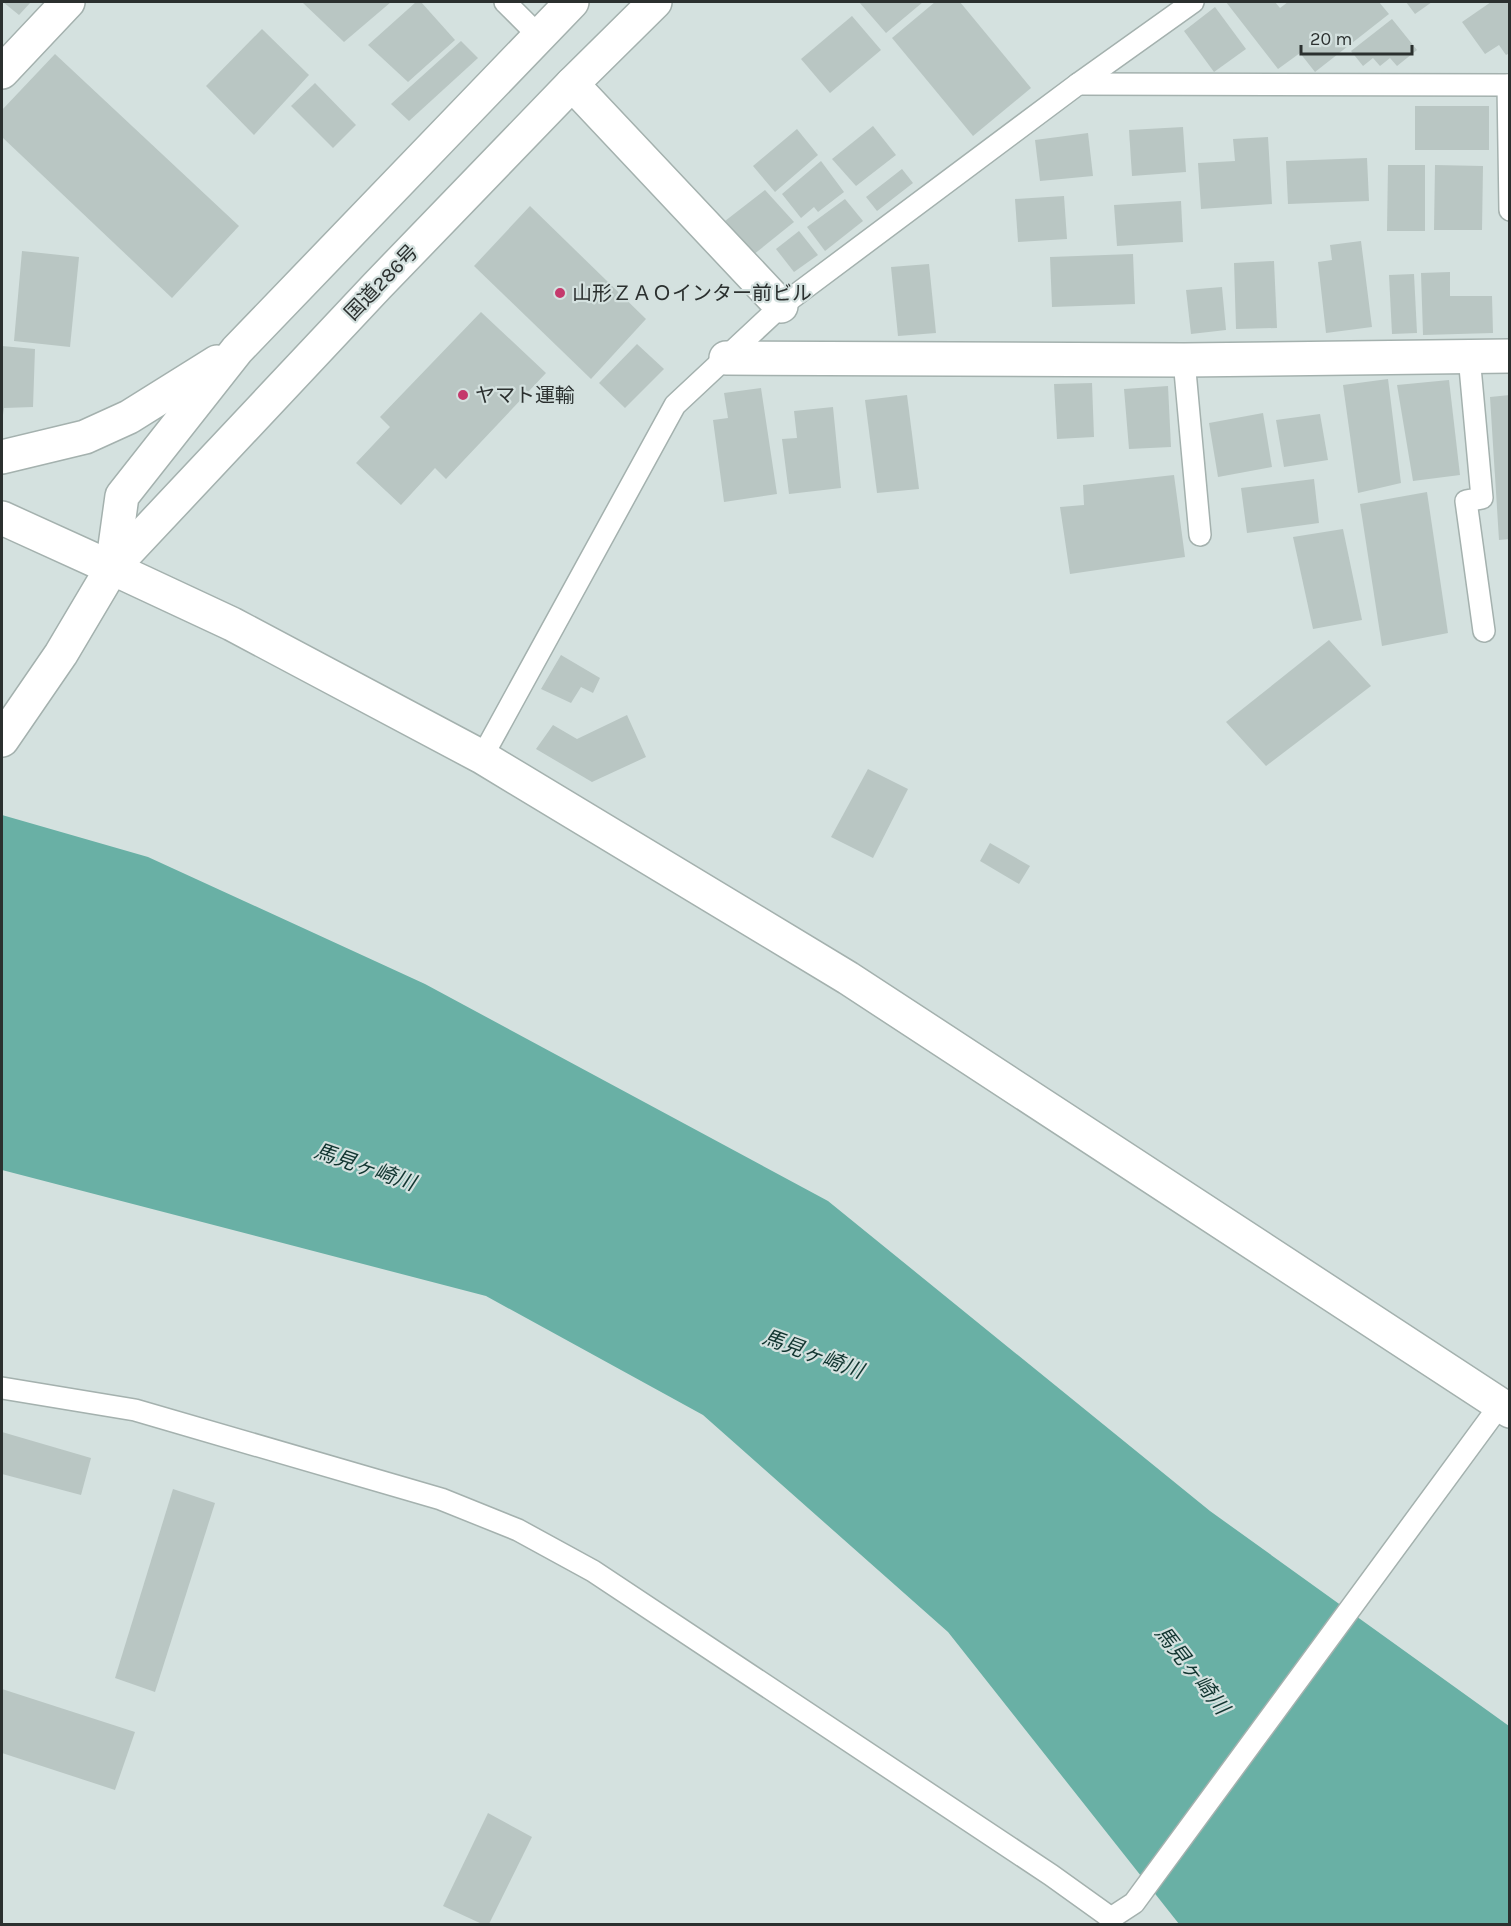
<svg xmlns="http://www.w3.org/2000/svg" width="1511" height="1926" font-family="Karla,'Noto Sans JP',sans-serif">
<rect width="100%" height="100%" fill="#d4e1df"/>
<path fill="#69b0a5" d="M2,815l146,42 277,127 403,217 382,310 299,215v198h-330l-231,-292 -245,-217 -217,-119 -484,-126z"/>
<g fill="#b9c6c3">
<path d="M3,2h28l-12,13z"/>
<path d="M302,2h89l-47,40z"/>
<path d="M416,2h5l34,38 -47,42 -40,-37z"/>
<path d="M859,2h64l-37,31z"/>
<path d="M935,2h25l71,86 -58,48 -81,-98z"/>
<path d="M1226,2h49l5,6 8,-6h91l10,12 -74,58 -15,-19 -22,16z"/>
<path d="M1406,2h26l-17,12z"/>
<path d="M1491,2h19v51l-4,2 -7,-10 -14,9 -23,-32z"/>
<path d="M1215,7l31,42 -32,23 -30,-41z"/>
<path d="M852,16l29,34 -51,43 -29,-34z"/>
<path d="M1392,19l25,31 -20,16 -7,-8 -10,8 -7,-8 -10,8 -12,-15z"/>
<path d="M262,29l47,46 -55,60 -48,-49z"/>
<path d="M461,41l17,17 -69,63 -18,-17z"/>
<path d="M55,54l184,172 -67,72 -170,-161v-27z"/>
<path d="M315,83l41,42 -23,23 -42,-42z"/>
<rect x="1415" y="106" width="74" height="44"/>
<path d="M873,126l23,29 -40,31 -24,-27z"/>
<path d="M1183,127l3,45 -54,4 -3,-46z"/>
<path d="M797,129l21,26 -43,37 -22,-26z"/>
<path d="M1088,133l5,43 -53,5 -5,-41z"/>
<path d="M1268,137l4,67 -71,5 -3,-46 37,-2 -2,-22z"/>
<path d="M1367,158l2,43 -81,3 -2,-43z"/>
<path d="M821,161l23,31 -26,20 -4,-5 -13,11 -19,-24z"/>
<path d="M1388,165h37v66h-38z"/>
<path d="M1435,165l48,1 -1,64h-48z"/>
<path d="M902,169l11,14 -36,28 -11,-14z"/>
<path d="M765,190l29,32 -41,33 -28,-34z"/>
<path d="M1064,196l3,43 -49,3 -3,-43z"/>
<path d="M845,199l18,22 -38,30 -18,-24z"/>
<path d="M1181,201l2,41 -66,4 -3,-41z"/>
<path d="M530,206l116,113 -55,60 -117,-113z"/>
<path d="M799,231l19,24 -24,17 -18,-23z"/>
<path d="M1361,241l11,86 -46,6 -8,-71 14,-2 -2,-15z"/>
<path d="M22,251l57,6 -9,90 -56,-6z"/>
<path d="M1133,254l2,50 -83,3 -2,-50z"/>
<path d="M1274,261l3,67 -41,1 -2,-66z"/>
<path d="M929,264l7,69 -38,3 -7,-69z"/>
<path d="M1450,272v24h42l1,37 -70,2 -2,-62z"/>
<path d="M1414,274l3,59 -25,1 -3,-59z"/>
<path d="M1222,287l4,43 -35,4 -5,-44z"/>
<path d="M481,312l65,61 -100,106 -11,-11 -34,37 -45,-42 34,-36 -10,-10z"/>
<path d="M637,344l27,25 -39,39 -26,-25z"/>
<path d="M2,346l33,3 -2,58 -29,1 -1,7h-1z"/>
<path d="M1388,379l13,104 -43,10 -15,-108z"/>
<path d="M1449,380l11,95 -47,6 -16,-96z"/>
<path d="M1092,383l2,54 -37,2 -3,-55z"/>
<path d="M1168,386l3,61 -42,2 -5,-60z"/>
<path d="M761,388l16,106 -53,8 -11,-82 15,-2 -4,-25z"/>
<path d="M907,395l12,94 -42,4 -12,-93z"/>
<path d="M1510,395v144l-11,1 -9,-143z"/>
<path d="M833,407l8,81 -52,6 -7,-55 15,-1 -3,-27z"/>
<path d="M1263,413l9,54 -54,10 -9,-54z"/>
<path d="M1320,414l8,46 -44,7 -8,-47z"/>
<path d="M1174,475l11,82 -115,17 -10,-67 24,-2 -1,-20z"/>
<path d="M1314,479l5,44 -72,10 -6,-45z"/>
<path d="M1427,492l21,141 -66,13 -22,-142z"/>
<path d="M1343,529l19,91 -49,9 -20,-92z"/>
<path d="M1329,640l42,46 -105,80 -40,-44z"/>
<path d="M561,655l39,23 -7,15 -12,-6 -10,16 -30,-14z"/>
<path d="M627,715l19,42 -54,25 -56,-33 17,-24 24,14z"/>
<path d="M868,769l40,20 -35,69 -42,-21z"/>
<path d="M990,843l40,23 -11,18 -39,-23z"/>
<path d="M2,1432l89,26 -10,37 -79,-21z"/>
<path d="M173,1489l42,14 -60,189 -40,-14z"/>
<path d="M2,1689l133,43 -20,58 -113,-37z"/>
<path d="M488,1813l44,24 -43,87h-7l-39,-18z"/>
</g>
<g fill="none" stroke-linecap="round" stroke-linejoin="round">
<g stroke="#a4b1ae" stroke-width="24">
<g id="lane">
<path d="M505,2l33,33"/>
<path d="M1078,84l432,1"/>
<path d="M1508,85l2,125"/>
<path d="M1469,356l13,142 -16,3 18,130"/>
<path d="M1184,360l16,175"/>
<path d="M482,757l193,-352 106,-99 297,-222 115,-82"/>
<path d="M2,1388l133,22 306,89 77,31 75,41 458,304 60,43 23,-15 366,-498"/>
</g>
</g>
<g stroke="#a4b1ae" stroke-width="36">
<g id="street">
<path d="M2,72l66,-70"/>
<path d="M572,84l209,222"/>
<path d="M726,358l458,2 326,-4"/>
</g>
</g>
<g stroke="#a4b1ae" stroke-width="36">
<path id="secondary" d="M112,568l120,56 250,133 366,221 662,433"/>
</g>
<g stroke="#a4b1ae" stroke-width="36">
<g id="highway">
<path d="M2,457l83,-20 44,-20 88,-55"/>
<path d="M2,518l110,50"/>
<path d="M112,568l10,-72 115,-146 335,-348"/>
<path d="M2,740l59,-86 51,-86 265,-282 195,-202 83,-82"/>
</g>
</g>
<use href="#lane" stroke="#fff" stroke-width="21"/>
<use href="#street" stroke="#fff" stroke-width="33"/>
<use href="#secondary" stroke="#fff" stroke-width="33"/>
<use href="#highway" stroke="#fff" stroke-width="33"/>
</g>
<g fill="#c5396c" stroke="#d4e1df" stroke-width="2">
<circle cx="560" cy="293" r="6"/>
<circle cx="463" cy="395" r="6"/>
</g>
<g text-anchor="middle" stroke-width="4.5" stroke-linejoin="round" paint-order="stroke">
<g font-size="20" fill="#2b302f" stroke="#d4e1df">
<text transform="translate(381 282) rotate(-46)" y="7">国道286号</text>
</g>
<g font-size="20" fill="#2b302f" stroke="#d4e1df" text-anchor="start">
<text x="572" y="300">山形ＺＡＯインター前ビル</text>
<text x="475" y="402">ヤマト運輸</text>
</g>
<g font-size="21" font-style="italic" fill="#113530" stroke="#d4e1df">
<text transform="translate(365 1167) rotate(19)" y="7">馬見ヶ崎川</text>
<text transform="translate(813 1354) rotate(20)" y="7">馬見ヶ崎川</text>
<text transform="translate(1192 1670) rotate(52)" y="7">馬見ヶ崎川</text>
</g>
</g>
<rect width="1511" height="1926" fill="none" stroke="#2b302f" stroke-width="6"/>
<path d="M1301 45v9h111v-9" fill="none" stroke="#2b302f" stroke-width="3"/>
<text x="1310" y="45" font-size="18" fill="#2b302f" stroke="#d4e1df" stroke-width="4.5" paint-order="stroke">20 m</text>
</svg>
